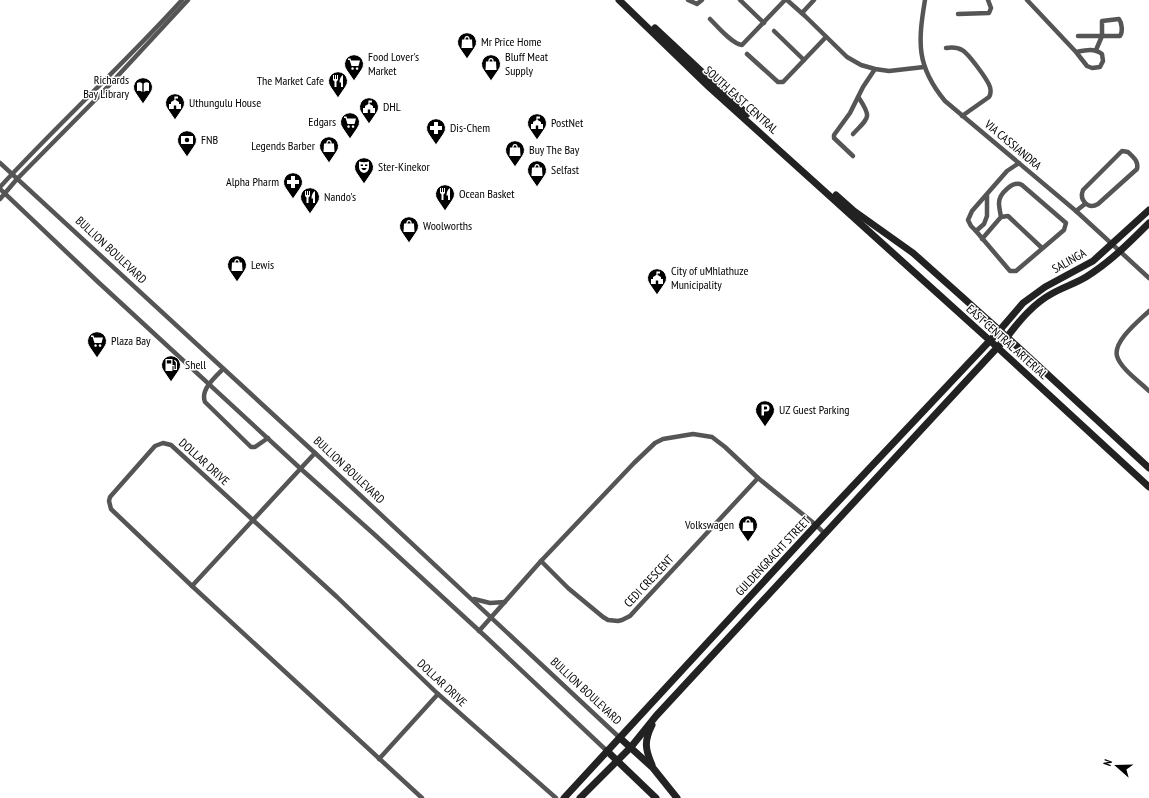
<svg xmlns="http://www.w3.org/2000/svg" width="1149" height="798" font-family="'PT Sans Narrow',sans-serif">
<rect width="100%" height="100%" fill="#fff"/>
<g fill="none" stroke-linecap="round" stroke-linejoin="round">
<g stroke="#555" stroke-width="4.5">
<path d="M688,0l9,4 5,-4"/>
<path d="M740,0l24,23"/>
<path d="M787,0l18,16 42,41 14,8 14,4 14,2 35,-4"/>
<path d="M925,0c-7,42 -9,66 20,101l131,110 73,67"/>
<path d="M1027,0l49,52 11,14 5,2 8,-1 3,-6 -1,-7c-8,-6 -16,-4 -26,-2"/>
<path d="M802,13l12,-13"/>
<path d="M958,14l31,-1 2,-5 -3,-8"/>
<path d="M710,19c7,7 22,25 32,26l43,-45"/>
<path d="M774,31l30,29"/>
<path d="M1078,36h42c3,-4 2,-13 -1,-17l-17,2v15l-6,14"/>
<path d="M946,48c6,-1 11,-1 16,2 6,3 26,30 28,37 1,4 1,7 -1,10l-27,19"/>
<path d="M747,54l31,28h5l43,-45"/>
<path d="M853,134c16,-17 19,-16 6,-36"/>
<path d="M1122,151l6,1c5,5 11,9 9,17l-39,35c-10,6 -19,-4 -15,-14z"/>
<path d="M853,156l-19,-18v-3l16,-22 13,-26 12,-18"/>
<path d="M0,163l315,290 305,285"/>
<path d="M0,187c59,-64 124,-123 182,-187"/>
<path d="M0,189l97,92 204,188 74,66 111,102 121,114"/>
<path d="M987,194v22l-3,8 -8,7 -5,-5 -3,-6 4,-9 35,-40 12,-8"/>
<path d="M0,199l17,-20 84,-85 87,-94"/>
<path d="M1076,211l9,-7"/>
<path d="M1001,217l7,-1 34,32"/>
<path d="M976,231l34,40h6l48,-41 2,-7 -44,-38c-9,-5 -23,9 -23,18 0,4 1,9 2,14l-19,22"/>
<path d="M1149,311c-9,9 -36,30 -32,45 3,12 23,26 32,35"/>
<path d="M223,369c-8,8 -23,21 -18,33l46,45h4l13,-9"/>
<path d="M541,561l27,27 35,29 5,3 10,1 4,-1 8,-4 10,-11 118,-127"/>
<path d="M192,586l123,-133"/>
<path d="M474,599l16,4 15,-1"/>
<path d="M479,631l62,-70 93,-98 21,-20 8,-4 30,-5 19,3 13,10 33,31 58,47 9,9"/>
<path d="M379,759l59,-65"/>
<path d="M422,798l-230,-212 -81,-77 -2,-8 1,-4 45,-51 8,-3 8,2 166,152 101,97 118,104"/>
</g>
<g stroke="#222" stroke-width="7">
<path d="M619,0l90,87 288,260 152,140"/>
<path d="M655,28l92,86"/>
<path d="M836,195l18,16 59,42 94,84 142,131"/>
<path d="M652,725c-8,16 -7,24 0,40"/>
<path d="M620,738l33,30 24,30"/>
<path d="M607,751l49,47"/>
<path d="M564,798l252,-273 183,-194 24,-28 22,-16 48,-26 56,-51"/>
<path d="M580,798l51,-51 25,-31 351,-379c13,-17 27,-34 46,-44 11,-6 23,-10 33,-16 24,-15 43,-34 63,-54"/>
</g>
</g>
<defs>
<g id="shop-pin" transform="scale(1)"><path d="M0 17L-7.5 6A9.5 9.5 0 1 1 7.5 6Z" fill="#000" stroke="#fff"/><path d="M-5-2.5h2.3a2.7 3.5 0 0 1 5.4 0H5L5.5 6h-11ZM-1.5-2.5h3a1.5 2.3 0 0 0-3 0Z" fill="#fff"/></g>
<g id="supermarket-pin" transform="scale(1)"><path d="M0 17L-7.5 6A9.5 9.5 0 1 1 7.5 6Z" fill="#000" stroke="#fff"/><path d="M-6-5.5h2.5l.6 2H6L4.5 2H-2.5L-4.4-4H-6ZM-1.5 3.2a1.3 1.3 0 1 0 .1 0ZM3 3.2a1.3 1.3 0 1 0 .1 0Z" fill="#fff"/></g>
<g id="restaurant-pin" transform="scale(1)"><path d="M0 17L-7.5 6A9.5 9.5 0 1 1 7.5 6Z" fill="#000" stroke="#fff"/><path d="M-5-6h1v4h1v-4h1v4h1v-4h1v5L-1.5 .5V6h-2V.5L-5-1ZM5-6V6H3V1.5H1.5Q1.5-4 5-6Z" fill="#fff"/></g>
<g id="library-pin" transform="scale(1)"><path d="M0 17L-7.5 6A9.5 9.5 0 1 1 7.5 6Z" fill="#000" stroke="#fff"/><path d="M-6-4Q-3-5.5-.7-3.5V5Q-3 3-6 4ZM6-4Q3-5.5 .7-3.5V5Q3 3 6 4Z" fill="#fff"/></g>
<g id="civic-pin" transform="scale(1)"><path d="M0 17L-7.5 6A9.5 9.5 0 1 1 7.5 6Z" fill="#000" stroke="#fff"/><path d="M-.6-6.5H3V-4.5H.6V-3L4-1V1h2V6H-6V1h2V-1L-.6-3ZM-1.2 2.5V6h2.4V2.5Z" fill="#fff"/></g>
<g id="pharmacy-pin" transform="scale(1)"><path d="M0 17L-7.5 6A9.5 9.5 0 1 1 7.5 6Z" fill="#000" stroke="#fff"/><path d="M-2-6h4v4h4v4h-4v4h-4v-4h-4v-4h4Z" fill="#fff"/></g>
<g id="bank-pin" transform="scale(1)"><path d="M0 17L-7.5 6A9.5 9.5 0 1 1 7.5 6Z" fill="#000" stroke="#fff"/><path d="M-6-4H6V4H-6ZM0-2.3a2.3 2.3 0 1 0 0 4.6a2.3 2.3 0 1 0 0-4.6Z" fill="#fff"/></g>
<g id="theatre-pin" transform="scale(1)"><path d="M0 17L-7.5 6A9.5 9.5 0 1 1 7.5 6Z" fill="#000" stroke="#fff"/><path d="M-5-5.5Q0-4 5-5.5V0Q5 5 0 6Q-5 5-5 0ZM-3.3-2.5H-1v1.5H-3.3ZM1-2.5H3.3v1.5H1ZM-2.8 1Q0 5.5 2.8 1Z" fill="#fff"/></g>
<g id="fuel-pin" transform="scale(1)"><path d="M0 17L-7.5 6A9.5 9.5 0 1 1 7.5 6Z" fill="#000" stroke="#fff"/><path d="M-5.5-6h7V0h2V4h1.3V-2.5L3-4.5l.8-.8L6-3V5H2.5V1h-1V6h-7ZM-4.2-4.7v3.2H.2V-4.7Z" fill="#fff"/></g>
<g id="parking-pin" transform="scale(1)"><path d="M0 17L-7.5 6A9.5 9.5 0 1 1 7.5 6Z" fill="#000" stroke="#fff"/><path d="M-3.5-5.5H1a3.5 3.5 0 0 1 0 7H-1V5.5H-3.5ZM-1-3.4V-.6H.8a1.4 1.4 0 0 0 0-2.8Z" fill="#fff"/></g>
</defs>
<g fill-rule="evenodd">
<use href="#shop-pin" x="467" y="42"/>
<use href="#supermarket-pin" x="354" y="64"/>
<use href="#shop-pin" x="491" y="64"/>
<use href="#restaurant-pin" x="338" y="81"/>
<use href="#library-pin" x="143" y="87"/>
<use href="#civic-pin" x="175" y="103"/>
<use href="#civic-pin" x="369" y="107"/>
<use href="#supermarket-pin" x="350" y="122"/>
<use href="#civic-pin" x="537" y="123"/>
<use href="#pharmacy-pin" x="436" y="128"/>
<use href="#bank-pin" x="187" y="140"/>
<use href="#shop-pin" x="329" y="146"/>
<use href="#shop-pin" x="515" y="150"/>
<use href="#theatre-pin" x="364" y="167"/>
<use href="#shop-pin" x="537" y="170"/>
<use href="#pharmacy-pin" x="293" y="182"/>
<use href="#restaurant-pin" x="445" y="194"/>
<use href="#restaurant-pin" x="310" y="197"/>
<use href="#shop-pin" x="409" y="226"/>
<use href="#shop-pin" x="237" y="265"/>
<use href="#civic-pin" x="657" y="278"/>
<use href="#supermarket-pin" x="97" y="341"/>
<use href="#fuel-pin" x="171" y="365"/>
<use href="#parking-pin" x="765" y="410"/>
<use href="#shop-pin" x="748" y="525"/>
</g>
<g text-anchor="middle" stroke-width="3" stroke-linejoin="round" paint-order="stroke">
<g font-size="12" fill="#000" stroke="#fff" text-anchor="start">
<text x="481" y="46">Mr Price Home</text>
<text x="368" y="61">Food Lover's<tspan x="368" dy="14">Market</tspan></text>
<text x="505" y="61">Bluff Meat<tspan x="505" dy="14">Supply</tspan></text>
<text x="129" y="84" text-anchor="end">Richards<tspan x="129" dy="14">Bay Library</tspan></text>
<text x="324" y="85" text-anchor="end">The Market Cafe</text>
<text x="189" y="107">Uthungulu House</text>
<text x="383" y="111">DHL</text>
<text x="336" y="126" text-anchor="end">Edgars</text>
<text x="551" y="127">PostNet</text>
<text x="450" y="132">Dis-Chem</text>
<text x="201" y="144">FNB</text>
<text x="315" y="150" text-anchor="end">Legends Barber</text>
<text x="529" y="154">Buy The Bay</text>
<text x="378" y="171">Ster-Kinekor</text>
<text x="551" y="174">Selfast</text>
<text x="279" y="186" text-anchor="end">Alpha Pharm</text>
<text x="459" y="198">Ocean Basket</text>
<text x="324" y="201">Nando's</text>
<text x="423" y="230">Woolworths</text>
<text x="251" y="269">Lewis</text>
<text x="671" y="275">City of uMhlathuze<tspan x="671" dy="14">Municipality</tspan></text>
<text x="111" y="345">Plaza Bay</text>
<text x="185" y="369">Shell</text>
<text x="779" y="414">UZ Guest Parking</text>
<text x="734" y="529" text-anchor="end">Volkswagen</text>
</g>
<g font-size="12" fill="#000" stroke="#fff">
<text transform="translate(741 100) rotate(42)" y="4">SOUTH EAST CENTRAL</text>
<text transform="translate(1013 145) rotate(40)" y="4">VIA CASSIANDRA</text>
<text transform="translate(111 250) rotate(43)" y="4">BULLION BOULEVARD</text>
<text transform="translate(1069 261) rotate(-29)" y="4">SALINGA</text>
<text transform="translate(1007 342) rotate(42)" y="4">EAST CENTRAL ARTERIAL</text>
<text transform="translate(204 462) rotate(42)" y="4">DOLLAR DRIVE</text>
<text transform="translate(349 470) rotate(43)" y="4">BULLION BOULEVARD</text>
<text transform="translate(773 556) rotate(-47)" y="4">GULDENGRACHT STREET</text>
<text transform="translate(649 581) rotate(-47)" y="4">CEDI CRESCENT</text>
<text transform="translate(442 683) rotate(43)" y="4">DOLLAR DRIVE</text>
<text transform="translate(586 691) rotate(43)" y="4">BULLION BOULEVARD</text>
</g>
</g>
<g transform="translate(1117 766) rotate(290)" stroke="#ffffff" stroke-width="3" paint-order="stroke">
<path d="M0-3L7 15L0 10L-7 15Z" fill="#000000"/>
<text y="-6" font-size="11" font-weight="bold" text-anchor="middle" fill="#000000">N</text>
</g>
</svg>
